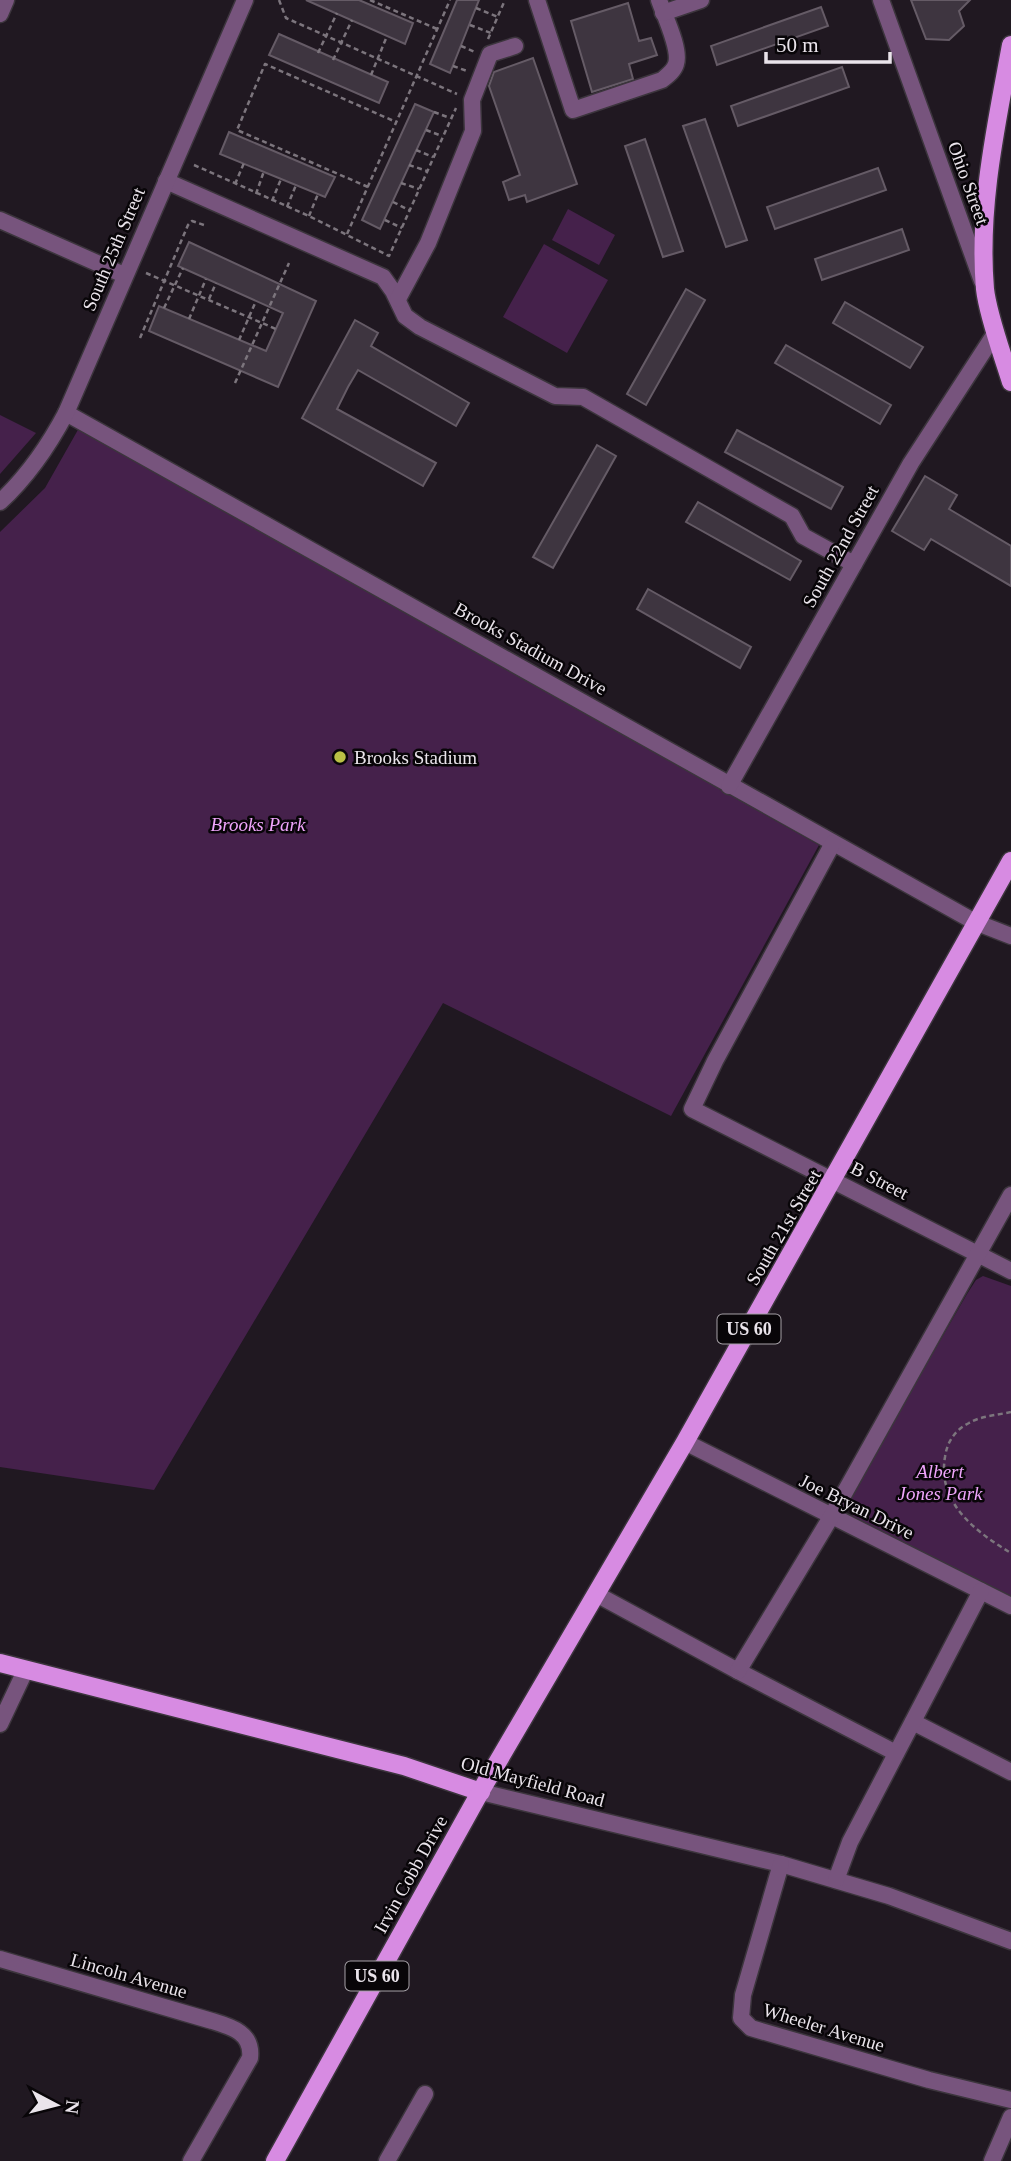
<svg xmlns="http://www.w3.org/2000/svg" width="1011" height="2161" font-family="Georgia,serif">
<rect width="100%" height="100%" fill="#201821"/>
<g fill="#45214b">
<path d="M568,209l47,26 -16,30 -47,-25z"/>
<path d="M544,244l64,36 -41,73 -64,-36z"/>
<path d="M0,415l36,18 -36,41z"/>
<path d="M79,428l740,417 -148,271 -228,-113 -289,487 -154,-23v-935l45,-44z"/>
<path d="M983,1276l28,10v310l-150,-74 -8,-5 -6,-15 120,-208 9,-14z"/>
</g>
<g fill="#3e3540" stroke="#655b66" stroke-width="2">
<path d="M306,0h53l54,23 -8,21z"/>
<path d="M457,0h22l-29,73 -20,-9z"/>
<path d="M911,0h59l-11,11 5,15 -15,14 -23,-1z"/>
<path d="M628,3l11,38 12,-3 6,17 -28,9 4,15 -41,13 -21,-71z"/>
<path d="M821,7l7,19 -111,39 -6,-19z"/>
<path d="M279,34l109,48 -9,21 -110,-48z"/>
<path d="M533,58l44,126 -50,18 -2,-7 -16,5 -6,-18 17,-7 -31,-89 5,-14z"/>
<path d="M842,67l7,20 -111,39 -7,-20z"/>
<path d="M415,104l19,8 -54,117 -18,-9z"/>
<path d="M705,119l42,121 -21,7 -43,-121z"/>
<path d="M229,132l106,45 -10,20 -105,-43z"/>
<path d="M645,139l38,112 -20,6 -38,-111z"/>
<path d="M878,168l8,22 -111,39 -8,-22z"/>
<path d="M902,229l7,21 -87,30 -7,-21z"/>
<path d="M189,242l127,59 -38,86 -129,-56 10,-25 107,45 17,-38 -105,-47z"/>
<path d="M686,289l19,11 -59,105 -19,-11z"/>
<path d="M845,302l78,45 -13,21 -77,-45z"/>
<path d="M355,320l23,13 -7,13 98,57 -13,23 -98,-56 -10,17 -11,22 99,54 -13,23 -121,-68z"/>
<path d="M786,345l105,60 -11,19 -105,-61z"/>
<path d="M737,430l106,57 -12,22 -106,-57z"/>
<path d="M597,445l19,11 -63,112 -20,-11z"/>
<path d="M925,476l32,19 -8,14 62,37v40l-80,-47 -7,11 -32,-19z"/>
<path d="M698,502l103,59 -11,19 -104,-58z"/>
<path d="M648,589l103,58 -11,21 -103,-59z"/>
</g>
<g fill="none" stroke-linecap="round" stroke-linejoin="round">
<g stroke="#3c353d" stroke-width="19">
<g id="minor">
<path d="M537,0l36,110 89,-30c5,-4 12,-9 14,-16 5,-15 -12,-49 -17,-64"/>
<path d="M881,0l101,281"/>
<path d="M663,13l38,-13"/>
<path d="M0,14l6,-14"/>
<path d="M166,181l217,96 10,14 12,25 15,11 135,69 28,1 209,119 11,20 51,28"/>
<path d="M0,220l124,55"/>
<path d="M398,299l30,-56 45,-112 -1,-31 18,-46 25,-8"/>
<path d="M66,413l909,509 36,14"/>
<path d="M0,502c28,-26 48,-55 66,-89l179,-413"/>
<path d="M729,786l182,-323 85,-131"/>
<path d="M833,843l-118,218 -23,48 319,162"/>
<path d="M685,1442l326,164"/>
<path d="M596,1594l142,77 158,82"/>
<path d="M738,1671l93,-154 180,-322"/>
<path d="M913,1722l98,50"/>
<path d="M0,1724l26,-55"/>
<path d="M481,1792l300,72 108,32 122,45"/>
<path d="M781,1864l-38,131 -2,23 10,10 178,52 82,20"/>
<path d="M836,1880l14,-38 131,-251"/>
<path d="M0,1959l212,62c20,6 41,12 38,37l-59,103"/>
<path d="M387,2161l38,-67"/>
<path d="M992,2161l19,-44"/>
</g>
</g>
<g stroke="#3c353d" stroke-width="21">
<g id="major">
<path d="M1011,45c-15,81 -33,162 -26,244 3,27 18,67 26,93"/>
<path d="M0,1663l404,103 77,26"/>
<path d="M275,2161l208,-374 202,-345 326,-581"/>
</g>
</g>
<g stroke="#7c757d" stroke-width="2.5" stroke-dasharray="5 3.5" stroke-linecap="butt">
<path d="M279,0l7,18 171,76"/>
<path d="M370,0l67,29"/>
<path d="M476,8l22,9"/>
<path d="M470,25l21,8"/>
<path d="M488,39l17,-39"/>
<path d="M461,46l14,6"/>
<path d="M318,53l19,-40"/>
<path d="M333,60l19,-40"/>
<path d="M453,66l14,5"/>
<path d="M371,75l16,-39"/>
<path d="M434,112l16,6"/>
<path d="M426,130l16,6"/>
<path d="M416,150l17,7"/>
<path d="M194,165l115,51 80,40 67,-148"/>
<path d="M409,165l18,6"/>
<path d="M401,183l18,6"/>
<path d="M235,184l9,-21"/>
<path d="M368,187l-131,-57 28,-66 131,58"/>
<path d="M256,194l8,-23"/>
<path d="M272,201l9,-22"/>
<path d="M393,202l16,8"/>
<path d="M287,207l9,-22"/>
<path d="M309,216l9,-22"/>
<path d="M385,220l17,8"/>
<path d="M347,234l103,-234"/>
<path d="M146,273l130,56"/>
<path d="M209,299l7,-16"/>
<path d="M164,308l19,-40"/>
<path d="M189,319l17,-40"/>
<path d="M140,338l48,-113 4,-4 12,4"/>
<path d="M239,340l17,-39"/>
<path d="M235,383l54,-120"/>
<path d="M1011,1412c-13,3 -31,4 -42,11 -14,7 -22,19 -24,34 -8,46 31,75 66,96"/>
</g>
<use href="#minor" stroke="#77547d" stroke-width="16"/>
<use href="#major" stroke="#d78be2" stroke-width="18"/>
</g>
<circle fill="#bac045" stroke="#080508" stroke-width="2.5" cx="340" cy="757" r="7"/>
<g text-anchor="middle" stroke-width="5" stroke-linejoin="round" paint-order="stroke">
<g fill="#080508" stroke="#a6a1a7" stroke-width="2">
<rect x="717.5" y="1314.5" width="63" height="29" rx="5"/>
<rect x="345.5" y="1961.5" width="63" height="29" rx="5"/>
</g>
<g font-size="18" font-weight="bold" fill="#eae4eb">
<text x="749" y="1335">US 60</text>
<text x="377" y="1982">US 60</text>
</g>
<g font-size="19" fill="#eae4eb" stroke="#080508">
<text transform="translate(969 183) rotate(70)" y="7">Ohio Street</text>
<text transform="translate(113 249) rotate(-67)" y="7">South 25th Street</text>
<text transform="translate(840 546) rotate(-61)" y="7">South 22nd Street</text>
<text transform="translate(531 648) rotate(29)" y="7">Brooks Stadium Drive</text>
<text transform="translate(880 1180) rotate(27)" y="7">B Street</text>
<text transform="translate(783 1227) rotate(-60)" y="7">South 21st Street</text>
<text transform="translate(857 1506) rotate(26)" y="7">Joe Bryan Drive</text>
<text transform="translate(533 1781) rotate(15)" y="7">Old Mayfield Road</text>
<text transform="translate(410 1874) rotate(-61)" y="7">Irvin Cobb Drive</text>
<text transform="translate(129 1975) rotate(16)" y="7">Lincoln Avenue</text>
<text transform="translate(824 2027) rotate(17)" y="7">Wheeler Avenue</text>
</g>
<g font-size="19" fill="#eae4eb" stroke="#080508" text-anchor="start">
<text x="354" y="764">Brooks Stadium</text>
</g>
<g font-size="19" font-style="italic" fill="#eea4fa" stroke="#080508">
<text x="258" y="831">Brooks Park</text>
<text x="940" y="1478">Albert<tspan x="940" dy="22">Jones Park</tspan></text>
</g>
</g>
<g transform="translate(56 2105) rotate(97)" stroke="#080508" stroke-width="5" paint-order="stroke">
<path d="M0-5L12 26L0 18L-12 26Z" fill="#eae4eb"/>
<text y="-10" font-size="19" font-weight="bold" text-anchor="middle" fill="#eae4eb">N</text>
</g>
<path d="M766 52v10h124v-10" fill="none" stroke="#eae4eb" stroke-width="3.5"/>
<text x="776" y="52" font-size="21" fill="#eae4eb" stroke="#080508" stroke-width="5" paint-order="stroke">50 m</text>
</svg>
